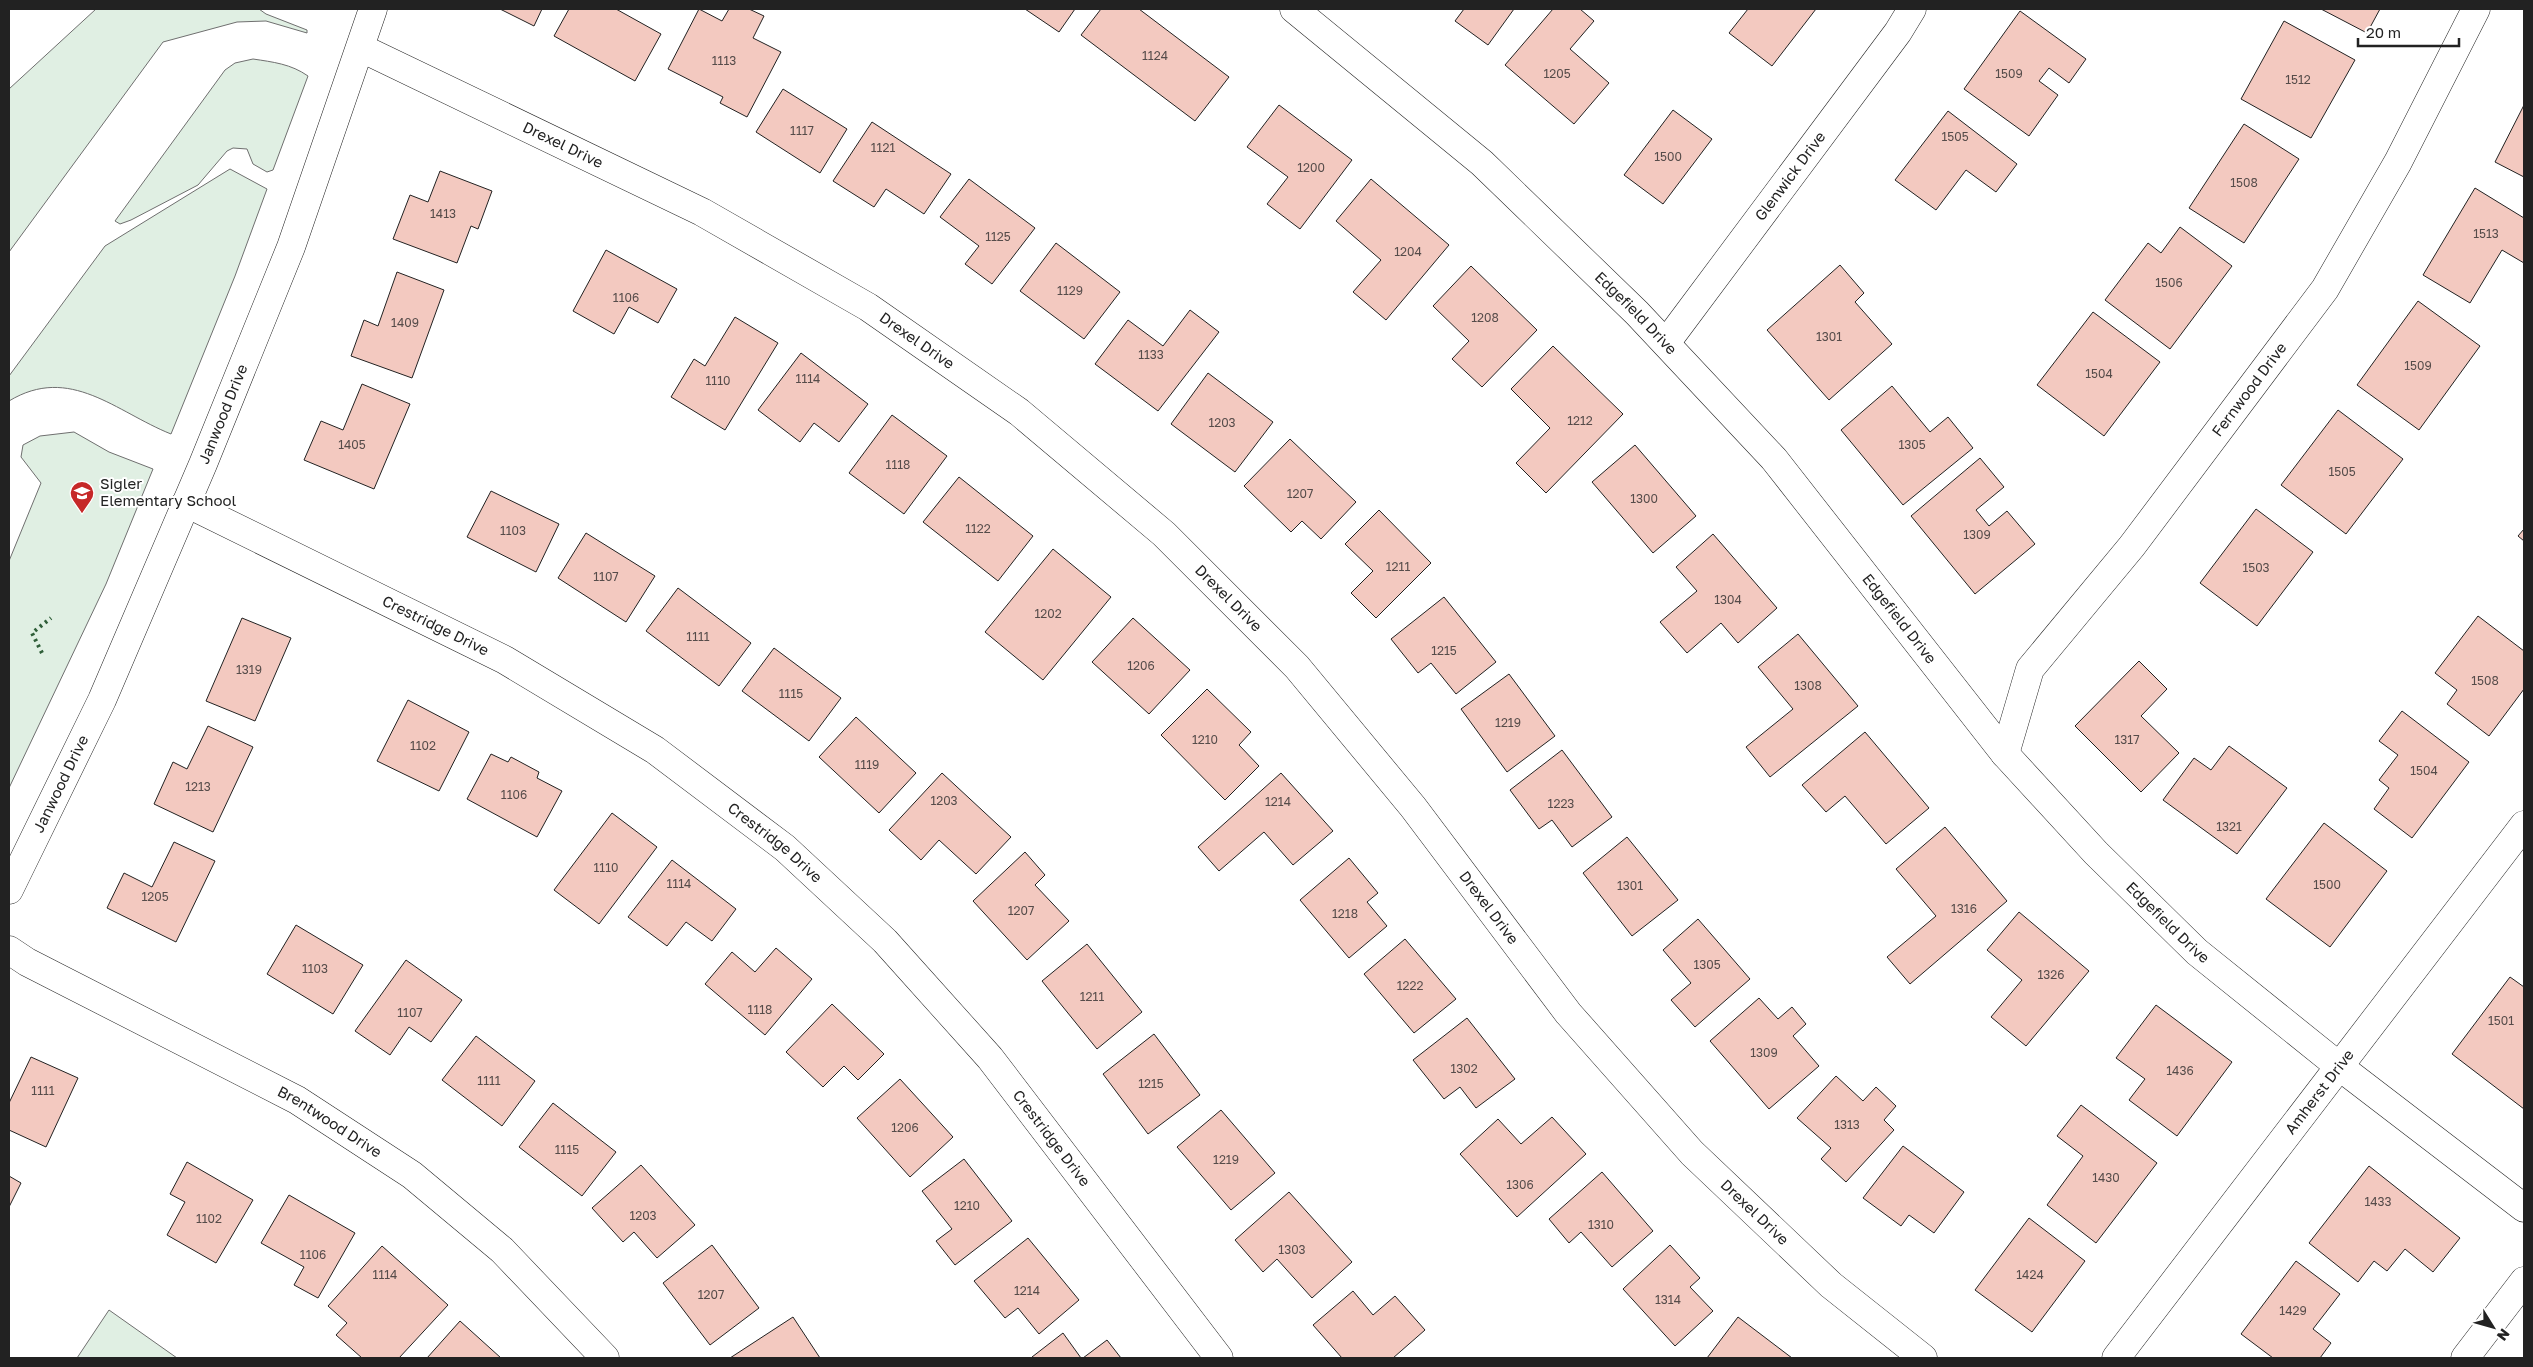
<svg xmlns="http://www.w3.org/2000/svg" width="2533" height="1367" font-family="'Golos Text',sans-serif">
<rect width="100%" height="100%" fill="#fff"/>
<g fill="#e0efe3" stroke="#6f6f6f">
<path d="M96,9h163l7,5 41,16v3l-41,-12 -29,1 -74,20 -154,210v-163z"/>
<path d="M253,59c20,3 38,5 55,17l-35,94 -6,2 -14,-8 -6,-15 -14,-1 -6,3 -29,34 -67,35 -11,4 -5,-3 110,-151 10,-7z"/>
<path d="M230,169l37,20 -32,87 -64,158c-55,-22 -101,-70 -162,-33v-25l96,-130z"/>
<path d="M74,432l35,20 44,17 -47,115 -97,204v-227l32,-78 -20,-26 2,-12 17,-9z"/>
<path d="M109,1310l68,48h-100z"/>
</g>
<g fill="#f3c9c0" stroke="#222">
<path d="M500,9h42l-8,17z"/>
<path d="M569,9h47l45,25 -26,47 -81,-45z"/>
<path d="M699,9l23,12 7,-12h20l15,7 -11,22 28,14 -34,65 -27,-14 3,-6 -55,-28z"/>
<path d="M1025,9h50l-16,23z"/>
<path d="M1101,9h38l90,68 -34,44 -114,-86z"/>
<path d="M1464,9h50l-26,36 -33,-24z"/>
<path d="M1553,9h27l14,12 -24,28 39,34 -35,41 -69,-59z"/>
<path d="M1748,9h68l-44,57 -43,-33z"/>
<path d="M2321,9h59l-13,24z"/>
<path d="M2020,11l66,48 -17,24 -20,-15 -10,13 19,14 -29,41 -65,-47z"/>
<path d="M2284,21l71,39 -44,78 -70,-39z"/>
<path d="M783,89l64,40 -27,44 -64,-41z"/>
<path d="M1279,105l73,55 -52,69 -33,-25 21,-27 -41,-30z"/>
<path d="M2524,105v72l-29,-15z"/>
<path d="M1673,110l39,29 -49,65 -39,-29z"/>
<path d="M1948,111l69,53 -21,28 -30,-22 -30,40 -41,-30z"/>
<path d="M872,122l79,52 -27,40 -38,-25 -12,18 -41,-26z"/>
<path d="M2244,124l55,35 -55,84 -55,-35z"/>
<path d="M440,171l52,20 -14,38 -7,-3 -14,37 -64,-24 17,-44 18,7z"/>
<path d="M969,179l66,49 -43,56 -27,-20 14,-18 -39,-29z"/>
<path d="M1371,179l78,66 -63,75 -33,-28 28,-32 -45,-39z"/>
<path d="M2475,188l49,30v45l-22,-13 -32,53 -47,-28z"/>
<path d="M2180,227l52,39 -62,83 -65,-49 43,-57 13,10z"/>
<path d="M1056,243l64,49 -36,47 -64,-48z"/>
<path d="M606,250l71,39 -19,34 -29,-16 -15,27 -41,-23z"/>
<path d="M1840,265l24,28 -9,9 37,42 -63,56 -62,-70z"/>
<path d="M1471,266l66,64 -55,57 -30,-28 17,-18 -36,-35z"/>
<path d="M397,272l47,18 -32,88 -61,-22 13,-36 14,6z"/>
<path d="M2418,301l62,45 -61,84 -62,-45z"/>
<path d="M1190,310l29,22 -61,79 -63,-47 33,-44 35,26z"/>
<path d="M2093,312l67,50 -56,74 -67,-51z"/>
<path d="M735,317l43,26 -53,87 -54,-33 23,-38 11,7z"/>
<path d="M1553,346l70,68 -77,79 -30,-30 34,-35 -39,-39z"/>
<path d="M801,353l67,51 -29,38 -25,-19 -14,19 -42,-32z"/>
<path d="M1208,373l65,49 -38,50 -64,-48z"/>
<path d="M362,384l48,20 -36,85 -70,-29 17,-39 22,9z"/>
<path d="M1892,386l38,46 18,-15 25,31 -70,57 -62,-75z"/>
<path d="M2338,410l65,49 -57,75 -65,-49z"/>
<path d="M892,415l55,41 -43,58 -55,-41z"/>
<path d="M1290,439l66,63 -35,37 -19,-18 -11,11 -47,-46z"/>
<path d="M1635,445l61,71 -43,37 -61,-71z"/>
<path d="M1980,458l24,29 -28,23 13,16 18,-15 28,33 -60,50 -64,-78z"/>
<path d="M959,477l74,59 -35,45 -75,-59z"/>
<path d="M491,491l68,33 -23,48 -69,-35z"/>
<path d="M2256,509l57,43 -56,74 -57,-43z"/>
<path d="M1379,510l52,53 -55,55 -25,-25 22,-22 -28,-27z"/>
<path d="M2524,529v12l-6,-5z"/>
<path d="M586,533l69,43 -29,46 -68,-44z"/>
<path d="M1713,534l64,74 -39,35 -17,-20 -34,30 -27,-31 37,-31 -21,-24z"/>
<path d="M1053,549l58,48 -68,83 -58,-48z"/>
<path d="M678,588l73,55 -32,43 -73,-55z"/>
<path d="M1444,597l52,65 -40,32 -25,-31 -13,10 -27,-34z"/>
<path d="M2478,616l46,35v38l-35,47 -42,-32 10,-14 -22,-17z"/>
<path d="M242,618l49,20 -36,83 -49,-20z"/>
<path d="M1133,618l57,52 -41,44 -57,-52z"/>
<path d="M1798,634l60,72 -88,71 -24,-30 47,-38 -35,-42z"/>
<path d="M774,648l67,50 -32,43 -67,-50z"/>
<path d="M2139,661l28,28 -26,27 38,37 -38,39 -66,-66z"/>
<path d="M1509,674l46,62 -48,36 -46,-63z"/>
<path d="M1207,689l44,43 -12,13 20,21 -34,34 -64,-65z"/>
<path d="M408,700l61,32 -30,59 -62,-30z"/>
<path d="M2402,711l67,51 -57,76 -38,-29 15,-21 -10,-8 19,-25 -19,-14z"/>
<path d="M856,717l60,56 -37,40 -60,-56z"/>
<path d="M208,726l45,21 -40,85 -59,-28 19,-42 14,7z"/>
<path d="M1865,732l64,76 -43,36 -41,-48 -19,16 -24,-27z"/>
<path d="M2229,746l58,42 -50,66 -74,-54 31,-42 17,12z"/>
<path d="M1562,750l50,67 -40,30 -20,-27 -13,9 -29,-39z"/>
<path d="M491,754l17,8 3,-5 28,15 -2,6 25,13 -25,46 -70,-38z"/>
<path d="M942,773l69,64 -35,37 -37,-34 -18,20 -32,-30z"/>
<path d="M1281,773l52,58 -40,34 -29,-33 -45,39 -21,-24z"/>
<path d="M612,813l45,34 -58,77 -45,-34z"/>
<path d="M2324,823l63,48 -57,76 -64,-48z"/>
<path d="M1945,827l62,74 -97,83 -23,-27 49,-41 -40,-47z"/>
<path d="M1627,837l51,63 -46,36 -49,-63z"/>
<path d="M174,842l41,19 -39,81 -69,-34 17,-35 28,14z"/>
<path d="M1025,852l20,23 -10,10 34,36 -42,39 -54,-59z"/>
<path d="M1349,858l29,35 -11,9 20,24 -38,32 -49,-58z"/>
<path d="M672,860l64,49 -24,32 -26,-19 -19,24 -39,-29z"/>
<path d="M2019,912l70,59 -63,75 -35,-29 31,-37 -35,-30z"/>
<path d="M1698,919l52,60 -55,48 -24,-27 20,-17 -28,-33z"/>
<path d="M296,925l67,40 -30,49 -66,-40z"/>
<path d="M1405,939l51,60 -42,34 -50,-59z"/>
<path d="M1087,944l55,68 -45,37 -55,-68z"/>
<path d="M776,948l36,31 -47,56 -60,-51 27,-32 23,20z"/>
<path d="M406,960l56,40 -31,42 -22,-15 -19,28 -35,-24z"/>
<path d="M2510,977l14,10v122l-72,-55z"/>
<path d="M1759,998l19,21 14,-12 14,17 -13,12 26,30 -50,43 -59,-68z"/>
<path d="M832,1004l52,50 -26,26 -14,-14 -21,21 -37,-35z"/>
<path d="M2156,1005l76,57 -55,74 -48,-36 16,-21 -29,-21z"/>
<path d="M1467,1018l48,61 -39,29 -16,-21 -16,12 -31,-39z"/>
<path d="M1154,1034l46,61 -52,39 -45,-60z"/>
<path d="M476,1036l59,45 -33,45 -60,-46z"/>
<path d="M31,1057l47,21 -32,69 -37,-17v-27z"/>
<path d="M1836,1076l27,25 13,-14 20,19 -12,14 10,10 -48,52 -25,-23 10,-11 -34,-30z"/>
<path d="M900,1079l53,58 -43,40 -53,-59z"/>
<path d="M553,1103l63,49 -34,44 -63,-49z"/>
<path d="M2081,1105l76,58 -61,80 -49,-38 36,-49 -26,-20z"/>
<path d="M1221,1110l54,63 -44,37 -54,-63z"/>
<path d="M1552,1117l34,37 -69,63 -57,-63 38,-35 23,25z"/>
<path d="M1903,1146l61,46 -30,41 -25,-18 -8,11 -38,-28z"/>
<path d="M964,1159l48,62 -57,44 -19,-24 16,-12 -30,-38z"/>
<path d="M187,1162l66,38 -37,63 -49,-28 18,-33 -15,-8z"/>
<path d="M641,1165l54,60 -38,33 -23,-26 -11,10 -31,-34z"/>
<path d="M2369,1166l91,72 -27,34 -28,-23 -18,22 -13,-10 -16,21 -49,-39z"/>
<path d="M1602,1172l51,59 -41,36 -31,-35 -12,11 -20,-24z"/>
<path d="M9,1176l12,7 -12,24z"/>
<path d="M1289,1192l63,70 -40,36 -35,-39 -14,13 -28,-32z"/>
<path d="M289,1195l66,38 -37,65 -24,-13 10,-18 -43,-24z"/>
<path d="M2029,1218l56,43 -53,71 -57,-42z"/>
<path d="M1028,1238l51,62 -40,34 -21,-26 -13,10 -31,-37z"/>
<path d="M712,1245l47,63 -49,37 -47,-62z"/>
<path d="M1670,1245l30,33 -10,9 23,24 -38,35 -52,-57z"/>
<path d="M382,1246l66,59 -49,53h-37l-26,-23 11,-12 -19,-17z"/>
<path d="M2296,1261l44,33 -27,35 18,14 -11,15h-47l-32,-24z"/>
<path d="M1353,1291l20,24 22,-19 30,34 -32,28h-51l-29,-33z"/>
<path d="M793,1317l27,41h-90z"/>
<path d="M1738,1317l54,41h-85z"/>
<path d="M460,1321l41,37h-74z"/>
<path d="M1063,1333l18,25h-48l-1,-1z"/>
<path d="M1107,1340l14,18h-38z"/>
</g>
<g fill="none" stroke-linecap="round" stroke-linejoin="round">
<g stroke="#222" stroke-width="29">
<g id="street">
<path id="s1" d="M1294,9l188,154 155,150 137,146 231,295 91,99 101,99 143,115 184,141"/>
<path id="s2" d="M361,48l341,164 166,95 151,105 145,122 133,133 116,140 155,206 124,140 139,132 92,73"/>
<path id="s3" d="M1666,343l232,-311 14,-23"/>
<path id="s4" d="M186,503l319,157 150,90 130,98 100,93 105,117 229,300"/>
<path id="s5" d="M2005,754l25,-85 102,-123 193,-257 73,-127 78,-153"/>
<path id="s6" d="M9,950l18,12 270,138 115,75 90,75 103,108"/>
<path id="s7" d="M2116,1358l408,-533"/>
</g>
</g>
<g stroke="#222" stroke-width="29">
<g id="secondary">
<path id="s8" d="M9,890l93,-190 101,-236 88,-217 82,-238"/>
<path d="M2465,1358l59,-77"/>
</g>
</g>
<use href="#street" stroke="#fff" stroke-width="28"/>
<use href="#secondary" stroke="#fff" stroke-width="28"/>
<path stroke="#2f5e38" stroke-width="4" stroke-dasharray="2.5 4" stroke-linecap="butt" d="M42,653l-10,-20 19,-15"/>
</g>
<defs>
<g id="school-pin" transform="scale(1.25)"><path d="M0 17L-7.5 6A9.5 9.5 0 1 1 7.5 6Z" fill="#c62828" stroke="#fff"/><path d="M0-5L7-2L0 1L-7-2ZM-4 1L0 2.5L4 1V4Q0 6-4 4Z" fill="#fff"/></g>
</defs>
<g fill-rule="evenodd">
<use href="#school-pin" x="82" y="493"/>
</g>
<g text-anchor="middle" stroke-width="4" stroke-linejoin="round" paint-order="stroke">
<g font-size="12" fill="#564c4a">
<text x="1155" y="60">1124</text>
<text x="724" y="65">1113</text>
<text x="1557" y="78">1205</text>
<text x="2009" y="78">1509</text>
<text x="2298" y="84">1512</text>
<text x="802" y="135">1117</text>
<text x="1955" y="141">1505</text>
<text x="883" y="152">1121</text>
<text x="1668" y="161">1500</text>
<text x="1311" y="172">1200</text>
<text x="2244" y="187">1508</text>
<text x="443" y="218">1413</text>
<text x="2486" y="238">1513</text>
<text x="998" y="241">1125</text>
<text x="1408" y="256">1204</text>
<text x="2169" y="287">1506</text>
<text x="1070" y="295">1129</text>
<text x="626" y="302">1106</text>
<text x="1485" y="322">1208</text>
<text x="405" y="327">1409</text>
<text x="1829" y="341">1301</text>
<text x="1151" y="359">1133</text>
<text x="2418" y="370">1509</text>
<text x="2099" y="378">1504</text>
<text x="808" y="383">1114</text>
<text x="718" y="385">1110</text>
<text x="1580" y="425">1212</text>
<text x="1222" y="427">1203</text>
<text x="352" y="449">1405</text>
<text x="1912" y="449">1305</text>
<text x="898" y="469">1118</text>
<text x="2342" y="476">1505</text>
<text x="1300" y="498">1207</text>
<text x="1644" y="503">1300</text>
<text x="978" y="533">1122</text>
<text x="513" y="535">1103</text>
<text x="1977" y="539">1309</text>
<text x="1398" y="571">1211</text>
<text x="2256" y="572">1503</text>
<text x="606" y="581">1107</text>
<text x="1728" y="604">1304</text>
<text x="1048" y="618">1202</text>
<text x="698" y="641">1111</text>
<text x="1444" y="655">1215</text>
<text x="1141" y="670">1206</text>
<text x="249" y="674">1319</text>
<text x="2485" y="685">1508</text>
<text x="1808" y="690">1308</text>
<text x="791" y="698">1115</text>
<text x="1508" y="727">1219</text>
<text x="1205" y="744">1210</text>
<text x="2127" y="744">1317</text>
<text x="423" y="750">1102</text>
<text x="867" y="769">1119</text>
<text x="2424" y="775">1504</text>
<text x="198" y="791">1213</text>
<text x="514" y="799">1106</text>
<text x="944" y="805">1203</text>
<text x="1278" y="806">1214</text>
<text x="1561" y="808">1223</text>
<text x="2229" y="831">1321</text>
<text x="606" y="872">1110</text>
<text x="679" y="888">1114</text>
<text x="2327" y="889">1500</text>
<text x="1630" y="890">1301</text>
<text x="155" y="901">1205</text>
<text x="1964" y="913">1316</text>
<text x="1021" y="915">1207</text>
<text x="1345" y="918">1218</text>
<text x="1707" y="969">1305</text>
<text x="315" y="973">1103</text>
<text x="2051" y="979">1326</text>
<text x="1410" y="990">1222</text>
<text x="1092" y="1001">1211</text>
<text x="760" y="1014">1118</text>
<text x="410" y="1017">1107</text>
<text x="2501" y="1025">1501</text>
<text x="1764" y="1057">1309</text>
<text x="1464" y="1073">1302</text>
<text x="2180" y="1075">1436</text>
<text x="489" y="1085">1111</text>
<text x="1151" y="1088">1215</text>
<text x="43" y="1095">1111</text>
<text x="1847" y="1129">1313</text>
<text x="905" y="1132">1206</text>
<text x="567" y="1154">1115</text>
<text x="1226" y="1164">1219</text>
<text x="2106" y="1182">1430</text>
<text x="1520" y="1189">1306</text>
<text x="2378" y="1206">1433</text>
<text x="967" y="1210">1210</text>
<text x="643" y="1220">1203</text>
<text x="209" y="1223">1102</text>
<text x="1601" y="1229">1310</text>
<text x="1292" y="1254">1303</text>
<text x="313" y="1259">1106</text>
<text x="385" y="1279">1114</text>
<text x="2030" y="1279">1424</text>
<text x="1027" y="1295">1214</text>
<text x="711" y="1299">1207</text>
<text x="1668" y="1304">1314</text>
<text x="2293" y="1315">1429</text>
</g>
<g font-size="15" fill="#222" stroke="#fff">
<text dy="5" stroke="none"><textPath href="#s2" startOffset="224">Drexel Drive</textPath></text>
<text dy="5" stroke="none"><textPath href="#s3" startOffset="208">Glenwick Drive</textPath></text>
<text dy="5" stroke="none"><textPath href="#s1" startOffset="458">Edgefield Drive</textPath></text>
<text dy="5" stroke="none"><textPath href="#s2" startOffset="629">Drexel Drive</textPath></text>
<text dy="5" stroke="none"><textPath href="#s5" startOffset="444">Fernwood Drive</textPath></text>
<text dy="5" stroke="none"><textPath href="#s8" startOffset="522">Janwood Drive</textPath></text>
<text dy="5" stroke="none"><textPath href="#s2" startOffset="1034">Drexel Drive</textPath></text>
<text dy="5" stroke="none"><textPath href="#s1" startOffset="862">Edgefield Drive</textPath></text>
<text dy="5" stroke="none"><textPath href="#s4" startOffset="278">Crestridge Drive</textPath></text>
<text dy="5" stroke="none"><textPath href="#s8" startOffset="118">Janwood Drive</textPath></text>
<text dy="5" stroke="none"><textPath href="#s4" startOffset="682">Crestridge Drive</textPath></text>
<text dy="5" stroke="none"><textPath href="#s2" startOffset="1439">Drexel Drive</textPath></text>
<text dy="5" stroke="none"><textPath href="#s1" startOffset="1268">Edgefield Drive</textPath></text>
<text dy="5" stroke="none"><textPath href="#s7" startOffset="335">Amherst Drive</textPath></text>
<text dy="5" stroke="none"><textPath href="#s6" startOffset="364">Brentwood Drive</textPath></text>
<text dy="5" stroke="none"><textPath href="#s4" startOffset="1088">Crestridge Drive</textPath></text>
<text dy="5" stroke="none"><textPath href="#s2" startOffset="1844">Drexel Drive</textPath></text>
</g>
<g font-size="15" fill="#222" stroke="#fff" text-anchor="start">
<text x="100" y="489">Sigler<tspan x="100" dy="17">Elementary School</tspan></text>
</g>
</g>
<rect width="2533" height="1367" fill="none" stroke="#222222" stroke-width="20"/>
<g transform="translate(2493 1327) rotate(127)" stroke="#ffffff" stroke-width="4" paint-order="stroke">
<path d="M0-4L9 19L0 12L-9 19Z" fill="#222222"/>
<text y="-8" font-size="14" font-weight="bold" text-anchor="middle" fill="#222222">N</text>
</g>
<path d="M2358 38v8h101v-8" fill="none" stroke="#222222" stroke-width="2.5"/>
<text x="2366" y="38" font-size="15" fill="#222222" stroke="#ffffff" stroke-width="4" paint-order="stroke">20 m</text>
</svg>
